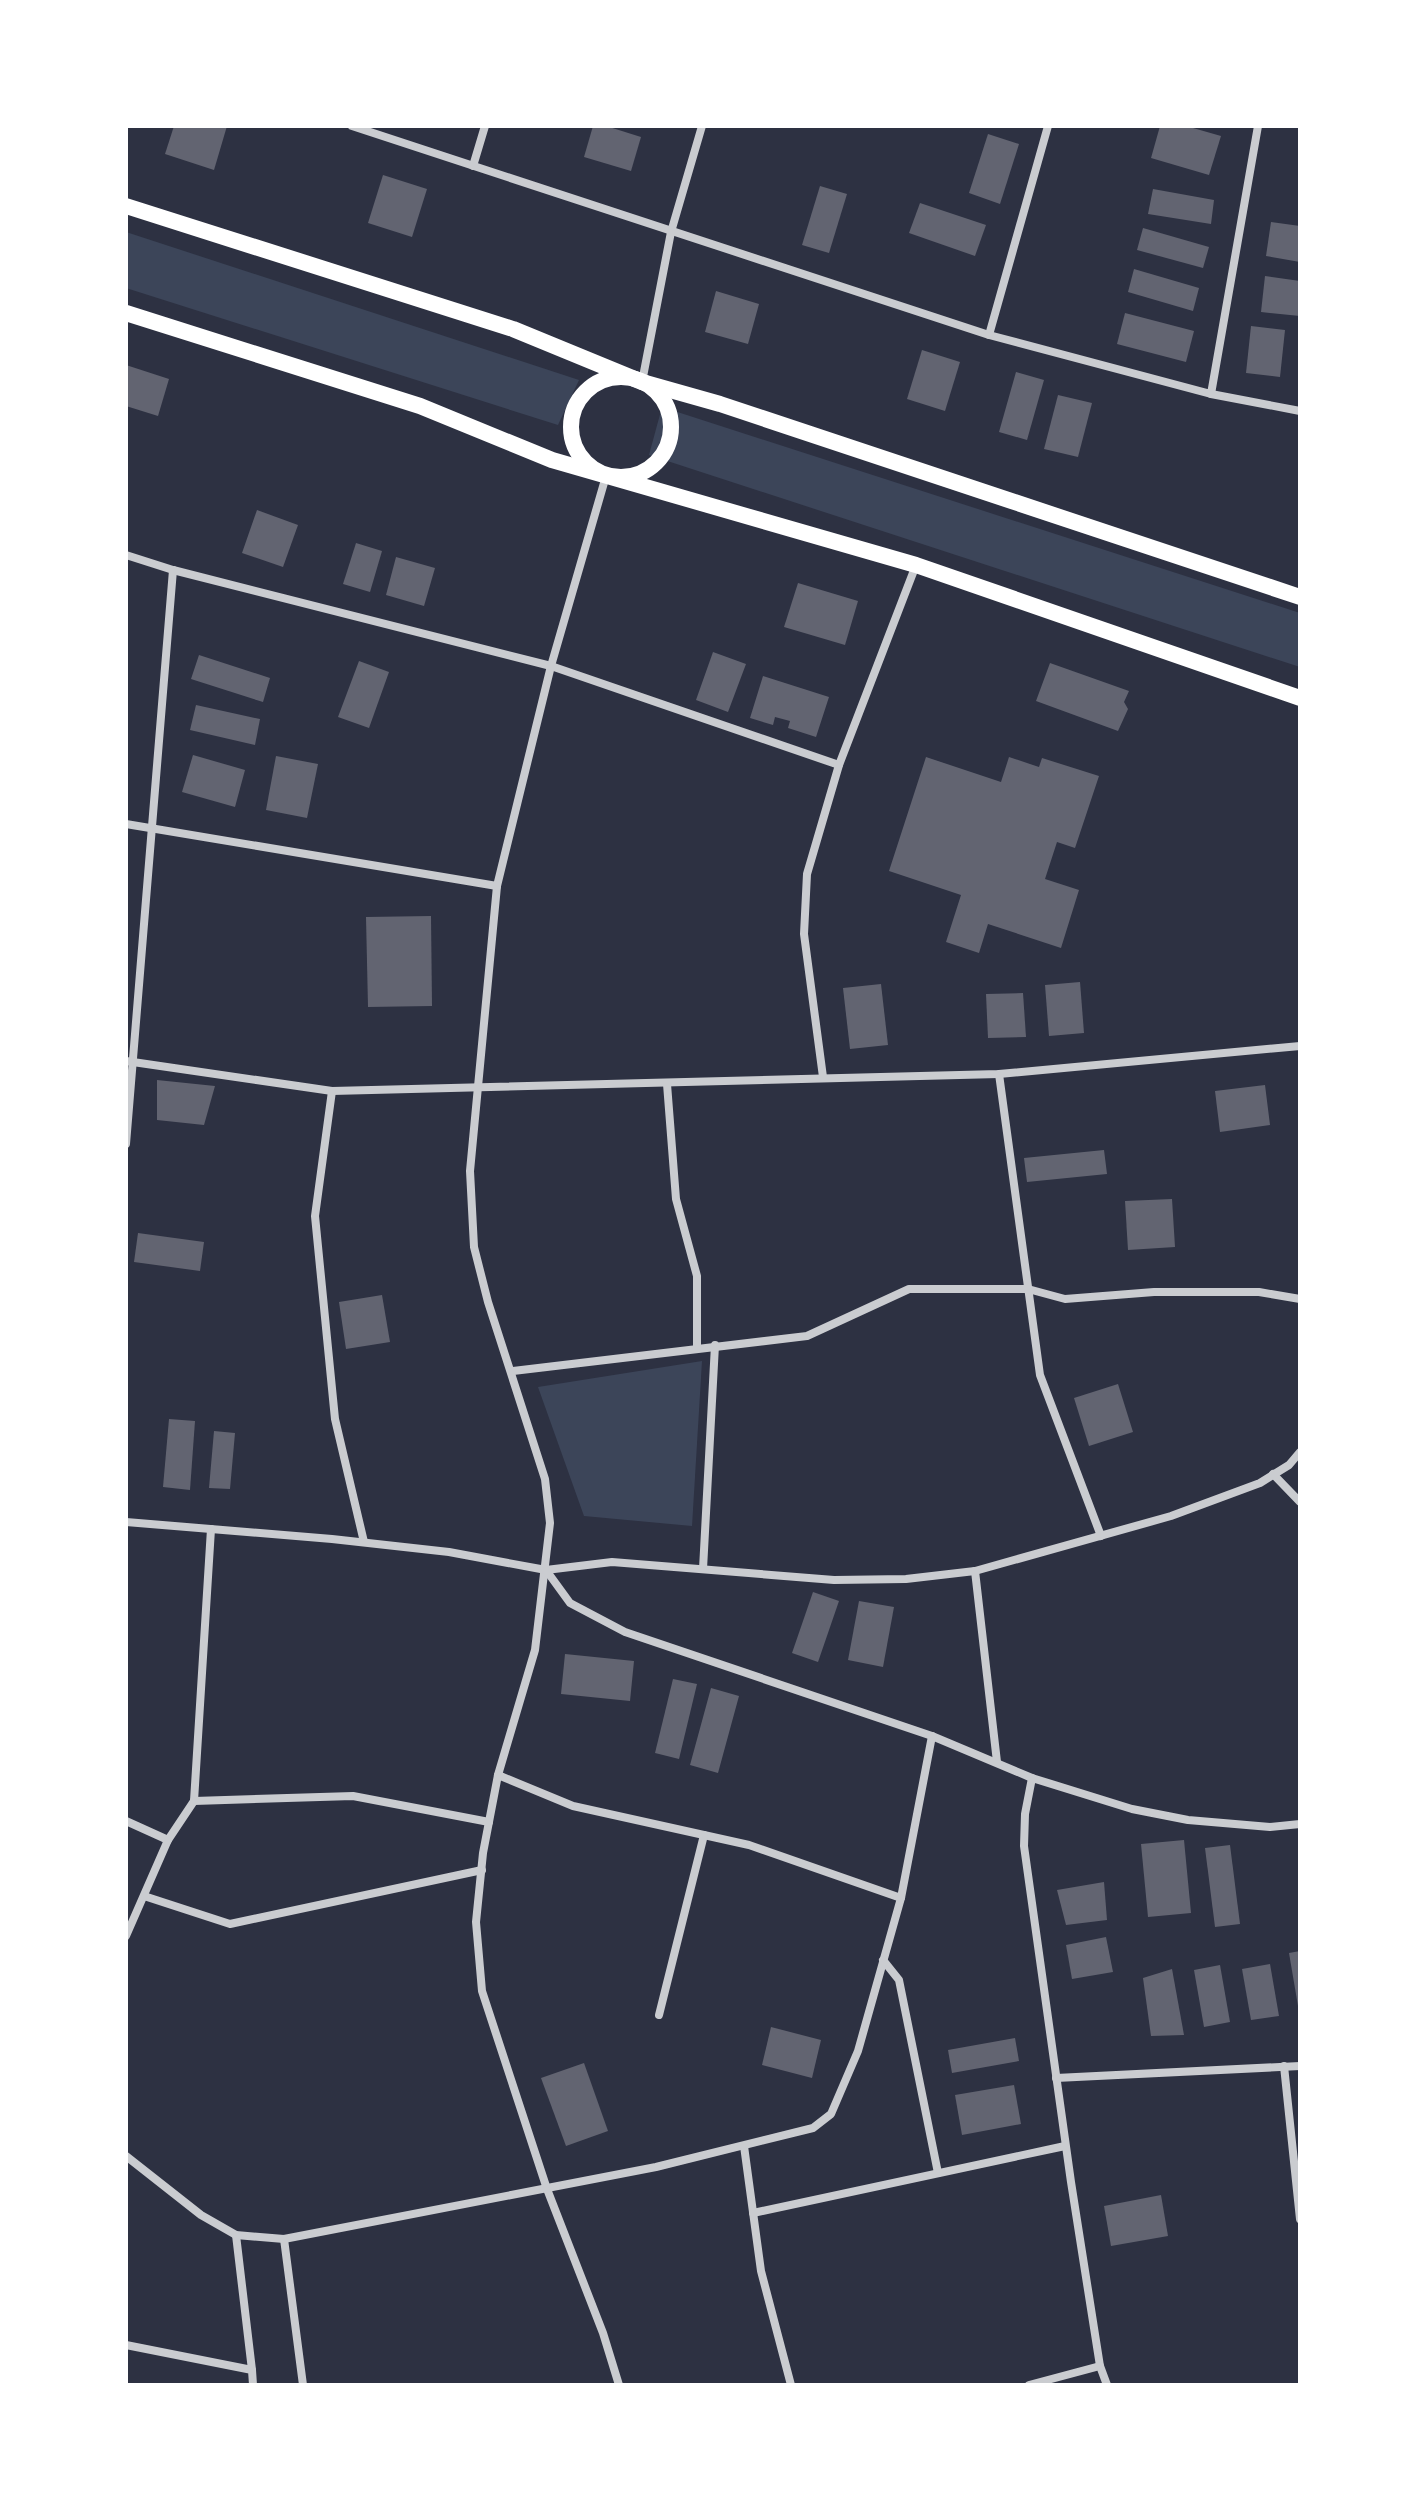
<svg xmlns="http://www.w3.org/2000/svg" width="1426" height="2511" font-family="Jost,sans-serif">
<rect width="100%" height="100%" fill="#2d3142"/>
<g fill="#3c4559">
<path d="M126,232l453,148 -21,45 -432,-137z"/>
<path d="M662,407l638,206v54l-651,-212z"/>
<path d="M702,1361l-10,165 -108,-10 -46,-129z"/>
</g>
<g fill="#626471">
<path d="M174,126h53l-13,44 -49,-16z"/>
<path d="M593,126h13l35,11 -10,34 -47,-14z"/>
<path d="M1160,126h26l35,10 -12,39 -58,-17z"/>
<path d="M988,134l31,10 -19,60 -31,-11z"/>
<path d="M383,175l44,14 -15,48 -44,-14z"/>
<path d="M820,186l27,8 -18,59 -27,-8z"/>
<path d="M1153,189l61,11 -3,24 -63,-10z"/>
<path d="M920,203l66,22 -11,31 -66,-23z"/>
<path d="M1271,222l29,4v36l-34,-6z"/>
<path d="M1143,228l66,19 -6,21 -66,-18z"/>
<path d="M1134,269l65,19 -6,23 -65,-19z"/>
<path d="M1265,276l35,5v35l-39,-4z"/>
<path d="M716,291l43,13 -11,40 -43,-12z"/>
<path d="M1125,313l69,18 -8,31 -69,-18z"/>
<path d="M1251,326l34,4 -5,47 -34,-4z"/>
<path d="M922,350l38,12 -15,49 -38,-12z"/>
<path d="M126,365l43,14 -11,37 -32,-10z"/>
<path d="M1016,372l28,8 -17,60 -28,-8z"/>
<path d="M1058,395l34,8 -14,54 -34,-8z"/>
<path d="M257,510l41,15 -15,42 -41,-14z"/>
<path d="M356,543l26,8 -12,41 -27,-8z"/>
<path d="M396,557l39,11 -11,38 -38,-11z"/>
<path d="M798,583l60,18 -13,44 -61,-18z"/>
<path d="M713,652l33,12 -18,48 -32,-12z"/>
<path d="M199,655l71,23 -7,24 -72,-23z"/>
<path d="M359,661l30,11 -20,56 -31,-11z"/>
<path d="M1050,663l79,28 -5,11 4,7 -10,22 -82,-30z"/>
<path d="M763,676l66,21 -13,40 -28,-9 2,-7 -15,-4 -2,8 -23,-7z"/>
<path d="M196,705l64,14 -5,26 -65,-15z"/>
<path d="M193,755l52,15 -10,37 -53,-15z"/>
<path d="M276,756l42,8 -11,54 -41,-8z"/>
<path d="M926,757l75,25 8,-25 30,10 3,-9 57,18 -24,72 -18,-6 -12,37 34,11 -18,58 -73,-24 -9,29 -33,-11 15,-47 -72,-24z"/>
<path d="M431,916l1,90 -64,1 -2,-90z"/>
<path d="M1080,982l4,51 -35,3 -4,-51z"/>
<path d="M881,984l7,61 -38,4 -7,-61z"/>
<path d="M1023,993l3,44 -38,1 -2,-44z"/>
<path d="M157,1080l58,6 -11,39 -47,-5z"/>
<path d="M1265,1085l5,40 -50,7 -5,-41z"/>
<path d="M1104,1150l3,24 -80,8 -3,-24z"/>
<path d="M1172,1199l3,48 -47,3 -3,-49z"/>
<path d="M138,1233l66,9 -4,29 -66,-9z"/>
<path d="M382,1295l8,47 -44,7 -7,-47z"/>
<path d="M1118,1384l15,48 -44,14 -15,-48z"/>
<path d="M169,1419l26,2 -5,69 -27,-3z"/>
<path d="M214,1431l21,2 -5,56 -21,-1z"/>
<path d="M813,1592l26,9 -21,61 -26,-9z"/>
<path d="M859,1601l35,6 -11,60 -35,-7z"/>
<path d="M565,1654l69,7 -4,40 -69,-7z"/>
<path d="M673,1679l24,5 -18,75 -24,-6z"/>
<path d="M711,1688l28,8 -21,77 -28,-8z"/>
<path d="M1184,1840l7,73 -43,4 -7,-73z"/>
<path d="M1230,1845l10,79 -25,3 -10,-79z"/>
<path d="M1104,1882l3,38 -41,5 -9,-35z"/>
<path d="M1106,1937l7,35 -41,7 -6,-34z"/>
<path d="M1300,1951v55h-2l-9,-53z"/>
<path d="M1270,1964l9,52 -28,4 -9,-51z"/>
<path d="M1220,1965l10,57 -26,5 -10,-57z"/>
<path d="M1172,1969l12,66 -33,1 -8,-58z"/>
<path d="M771,2027l50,13 -9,38 -50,-13z"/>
<path d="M1015,2038l4,23 -67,12 -4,-23z"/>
<path d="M584,2063l24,68 -42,15 -25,-68z"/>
<path d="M1014,2085l7,39 -59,11 -7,-40z"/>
<path d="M1161,2195l7,41 -57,10 -7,-40z"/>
</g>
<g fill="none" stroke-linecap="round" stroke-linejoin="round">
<g stroke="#caccd0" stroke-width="8">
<path d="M352,126l637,209 222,59 47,-268"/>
<path d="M473,166l12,-40"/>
<path d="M989,335l59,-209"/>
<path d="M642,382l29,-150 31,-106"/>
<path d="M1211,394l89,17"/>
<path d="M606,476l-55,190 -54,220 -27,285 4,76 14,55 57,177 5,44 -15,127 -37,125 -15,78 -7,69 6,69 65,198 56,144 16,52"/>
<path d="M126,555l47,15 378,96 288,99"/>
<path d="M126,824l371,62"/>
<path d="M126,1061l206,30 667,-17 301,-28"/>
<path d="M999,1074l41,301 61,161"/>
<path d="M823,1077l-19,-143 3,-60 32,-109 77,-200"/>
<path d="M667,1084l9,115 21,77v71"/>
<path d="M332,1091l-17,125 20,203 29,123"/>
<path d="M126,1144l47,-574"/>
<path d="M513,1371l294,-35 102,-47h119l37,10 89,-7h105l41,7"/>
<path d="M1273,1474l27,28"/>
<path d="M126,1522l206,17 117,13 97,18 66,-8 222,18 72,-1 69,-8 196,-55 89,-33 29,-18 11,-13"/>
<path d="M703,1569l12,-224"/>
<path d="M546,1570l24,33 55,29 307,104 100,42 100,31 56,11 82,7 30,-3"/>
<path d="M975,1571l22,191"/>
<path d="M498,1775l75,31 176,39 152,53"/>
<path d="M1032,1778l-7,36 -1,32 47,336 29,184 7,19"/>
<path d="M194,1801l159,-5 136,26"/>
<path d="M126,1821l42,19"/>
<path d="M144,1896l86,28 252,-54"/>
<path d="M126,1936l42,-96 26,-39 17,-272"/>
<path d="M883,1960l16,20 39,193"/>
<path d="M659,2015l45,-180"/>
<path d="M1284,2066l16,153"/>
<path d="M1056,2078l244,-12"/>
<path d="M744,2146l17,125 30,114"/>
<path d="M126,2156l75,59 35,20 48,4 372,-72 157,-39 18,-14 27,-63 43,-153 31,-162"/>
<path d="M753,2213l312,-67"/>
<path d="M236,2235l16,135"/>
<path d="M284,2239l19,146"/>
<path d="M126,2345l126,25 1,15"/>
<path d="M1029,2385l71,-19"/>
</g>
<g stroke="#fff" stroke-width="16">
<path d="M126,206l387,123 129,53 78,22 580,193"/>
<path d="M126,313l294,93 132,54 364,105 384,133"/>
<circle cx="621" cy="427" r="50"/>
</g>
</g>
<rect width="1426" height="2511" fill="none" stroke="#ffffff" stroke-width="256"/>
</svg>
